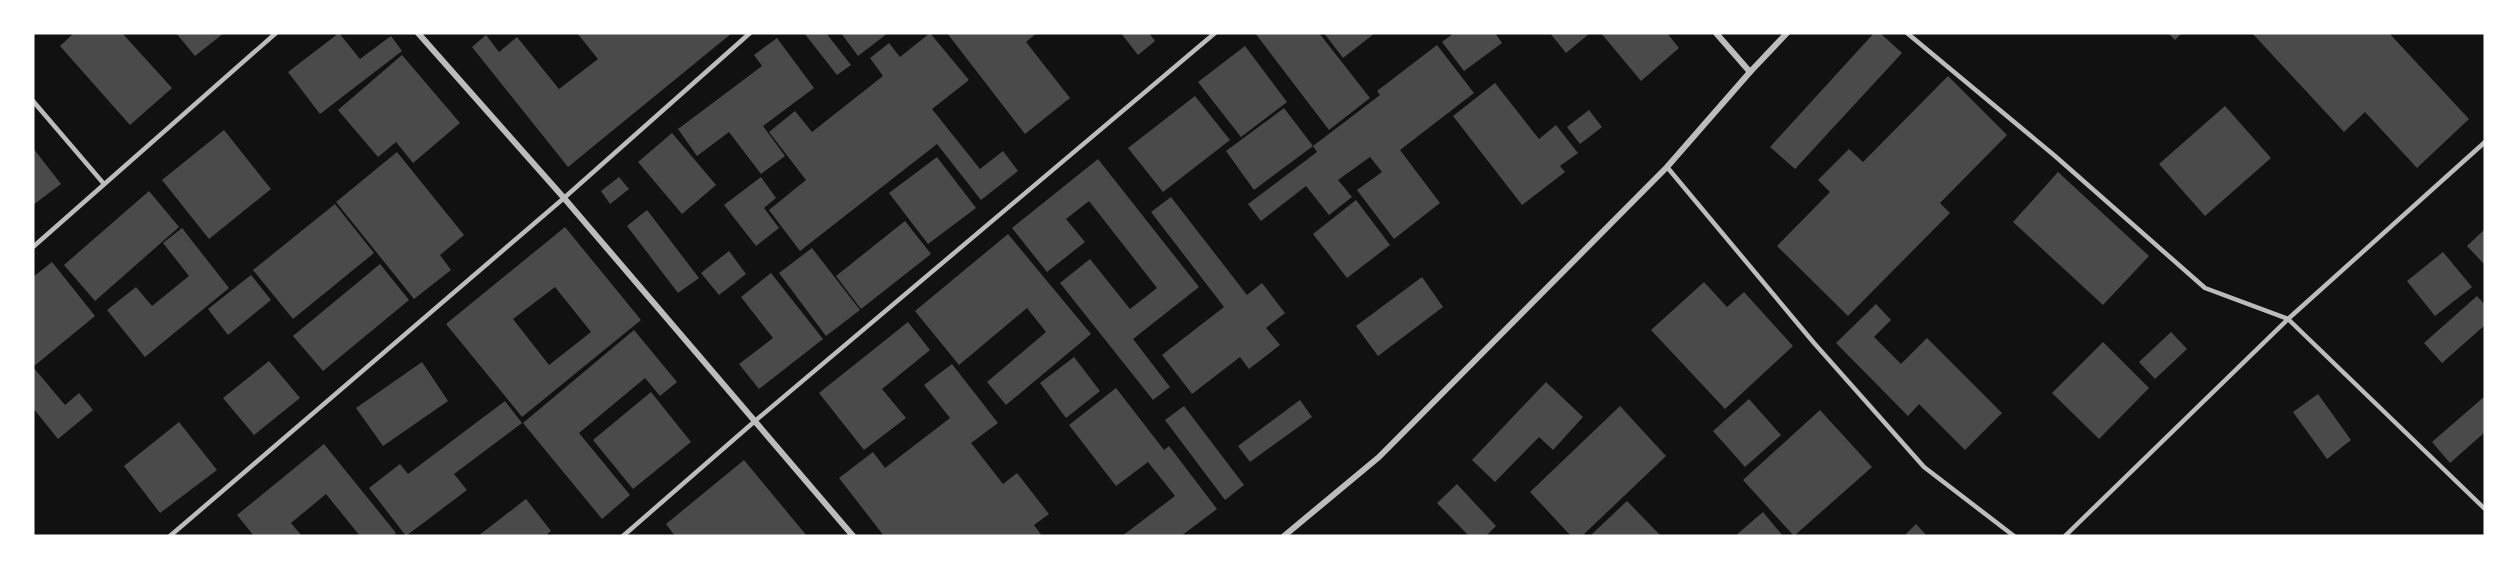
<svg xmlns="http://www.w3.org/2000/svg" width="2518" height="569" font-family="Roboto,sans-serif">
<rect width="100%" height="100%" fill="#111"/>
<g fill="#4a4a4a" fill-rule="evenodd">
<path d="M74,33h48l50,55 -42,37 -70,-79z"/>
<path d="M176,33h48l-29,23z"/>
<path d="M339,33l21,26 31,-23 11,15 -82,63 -32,-42z"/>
<path d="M577,33h155l-164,134 -96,-120 14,-12 13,17 18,-15 42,52 39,-30z"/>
<path d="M804,33h22l25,32 -14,10z"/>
<path d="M841,33h47l-30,23z"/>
<path d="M930,33l39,47 -37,29 48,60 23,-18 15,20 -37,29 -44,-56 -137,107 -31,-41 37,-30 -37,-48 26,-21 17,21 71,-56 -13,-18 19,-15 11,14z"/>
<path d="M947,33h90l-11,9 44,56 -45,36z"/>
<path d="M1121,33h28l6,8 -17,14z"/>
<path d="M1255,33h64l51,65 -41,32z"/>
<path d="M1324,33h51l-32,25z"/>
<path d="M1454,33h41l7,10 -38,28 -22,-29z"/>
<path d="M1550,33h40l-24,20z"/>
<path d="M1601,33h66l12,15 -38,33z"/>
<path d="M1874,33h6l22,20 -107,116 -25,-22z"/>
<path d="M2168,33h14l-7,7z"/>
<path d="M2252,33h137l80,86 -52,49 -52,-56 -21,20z"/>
<path d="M777,38l37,50 -51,38 22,30 -24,18 -32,-42 -32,24 -19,-27 84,-63 -8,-11z"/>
<path d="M1437,45l37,48 -74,57 40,53 -46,36 -37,-49 25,-18 -12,-15 -32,23 14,17 -23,18 -23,-29 -45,35 -13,-17 69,-52 -4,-6 67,-51 -3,-4z"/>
<path d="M1245,46l42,56 -46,35 -43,-55z"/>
<path d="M402,55l58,68 -47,40 -17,-21 -18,15 -40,-47z"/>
<path d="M1948,76l59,59 -67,68 10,10 -102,103 -71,-70 53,-54 -12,-12 31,-31 14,13z"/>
<path d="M1495,83l44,56 17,-14 22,28 -18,13 5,6 -43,33 -69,-89z"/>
<path d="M1195,96l35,44 -67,52 -35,-44z"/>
<path d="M2225,106l46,52 -66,58 -46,-52z"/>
<path d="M1284,108l29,38 -59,44 -28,-39z"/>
<path d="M1589,110l13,17 -22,17 -13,-17z"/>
<path d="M224,130l47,59 -62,50 -47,-59z"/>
<path d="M672,133l44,52 -34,29 -44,-52z"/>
<path d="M33,148l28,36 -28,21z"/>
<path d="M397,152l67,83 -24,20 11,15 -37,29 -78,-97z"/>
<path d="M937,157l39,51 -48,36 -39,-51z"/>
<path d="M1098,159l101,128 -66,52 37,48 -17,13 -93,-117 30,-24 40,50 27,-21 -68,-87 -23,18 19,23 -38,30 -35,-44z"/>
<path d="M2058,172l91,84 -46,49 -90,-83z"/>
<path d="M619,177l10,12 -19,15 -9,-13z"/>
<path d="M761,177l15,21 -12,10 15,20 -23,18 -32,-41z"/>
<path d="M149,191l30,36 -84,74 -31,-36z"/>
<path d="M1171,197l76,98 15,-12 23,30 -19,15 14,17 -31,24 -9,-12 -48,37 -30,-39 62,-48 -73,-95z"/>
<path d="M1356,200l34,45 -43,33 -34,-44z"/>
<path d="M335,204l39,49 -81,66 -40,-49z"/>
<path d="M647,210l52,68 -21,15 -51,-67z"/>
<path d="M905,221l26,33 -70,55 -25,-33z"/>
<path d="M565,227l76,93 -119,97 -76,-93zM555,287l36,45 -42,33 -36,-46z"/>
<path d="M182,228l47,60 -84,69 -38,-47 29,-23 16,19 37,-30 -26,-33z"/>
<path d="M2485,229v36l-18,-19z"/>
<path d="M1008,234l83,100 -85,71 -19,-23 59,-50 -19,-24 -68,57 -44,-54z"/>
<path d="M812,248l48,62 -34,26 -47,-63z"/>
<path d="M729,251l17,23 -27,21 -18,-22z"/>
<path d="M2443,252l29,35 -37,29 -28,-35z"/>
<path d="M52,262l43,54 -62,51 32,38 14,-12 14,17 -35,29 -25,-31v-131z"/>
<path d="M380,264l29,36 -86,71 -30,-35z"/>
<path d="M771,273l52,66 -64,50 -20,-25 34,-26 -32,-41z"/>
<path d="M251,275l20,25 -43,35 -20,-26z"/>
<path d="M1422,277l21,30 -65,49 -22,-30z"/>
<path d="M1704,282l23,25 17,-15 49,54 -68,63 -74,-79z"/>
<path d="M2477,296l8,9v20l-43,38 -18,-20z"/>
<path d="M1876,304l15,16 -17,17 27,27 26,-26 75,75 -37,37 -46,-46 -11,12 -72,-73z"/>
<path d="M908,322l22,28 -48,39 24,29 -42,32 -45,-57z"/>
<path d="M634,330l43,52 -17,14 -15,-18 -66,55 51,62 -28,24 -79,-96z"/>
<path d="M2171,332l16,17 -32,30 -16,-17z"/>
<path d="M2103,342l46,46 -50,51 -47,-46z"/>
<path d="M1074,357l26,34 -34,27 -26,-35z"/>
<path d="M269,361l31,37 -46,37 -31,-37z"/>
<path d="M422,362l26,39 -65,45 -27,-38z"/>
<path d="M952,364l46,59 -27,20 32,41 14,-11 32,41 -15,11 8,11h-158l-45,-58 34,-26 12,16 65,-50 -26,-33z"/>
<path d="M1546,382l37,35 -30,33 -14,-13 -44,45 -23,-22z"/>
<path d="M1116,388l48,62 5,-4 48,63 -36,27h-59l53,-40 -27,-34 -32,24 -47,-61z"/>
<path d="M651,392l40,50 -58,47 -40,-49z"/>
<path d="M2318,394l33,46 -24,19 -34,-47z"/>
<path d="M2485,396v36l-35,31 -18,-21z"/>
<path d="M1749,399l32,36 -36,32 -32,-36z"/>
<path d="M1300,400l12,17 -62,45 -12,-16z"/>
<path d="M505,401l17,22 -68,51 13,16 -61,46 -37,-48 31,-24 8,10z"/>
<path d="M1184,406l60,79 -19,15 -60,-80z"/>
<path d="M1620,406l46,50 -84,80h-11l-41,-44z"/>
<path d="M1820,410l52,57 -78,69 -51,-56z"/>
<path d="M179,422l38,48 -57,43 -36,-47z"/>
<path d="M324,444l72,89 -4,3h-32l-34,-42 -35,29 11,13h-48l-17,-21z"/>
<path d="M744,460l63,76h-132l-9,-12z"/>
<path d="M1457,484l39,42 -10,10h-17l-32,-33z"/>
<path d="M526,499l25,32 -6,5h-67z"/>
<path d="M1627,501l34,35h-71z"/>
<path d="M1763,512l20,24h-48z"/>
<path d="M1916,524l11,12h-23z"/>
</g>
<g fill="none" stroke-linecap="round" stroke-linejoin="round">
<g stroke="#bcbcbc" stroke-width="4.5">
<path d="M1907,33l148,123 150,132 83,31 197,-177"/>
<path d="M33,101l71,83"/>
<path d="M1667,167l147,176 110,124 90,69"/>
<path d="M33,247l243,-214"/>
<path d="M170,536l394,-338 186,-165"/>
<path d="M623,536l132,-115 460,-388"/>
<path d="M2065,536l223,-217 197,190"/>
</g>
<g stroke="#bcbcbc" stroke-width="6">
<path d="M418,33l146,165 289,338"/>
<path d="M1716,33l34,39"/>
<path d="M1284,536l95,-79 288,-290 83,-95 37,-39"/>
</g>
</g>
<rect width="2518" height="569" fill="none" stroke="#ffffff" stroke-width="69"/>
</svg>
